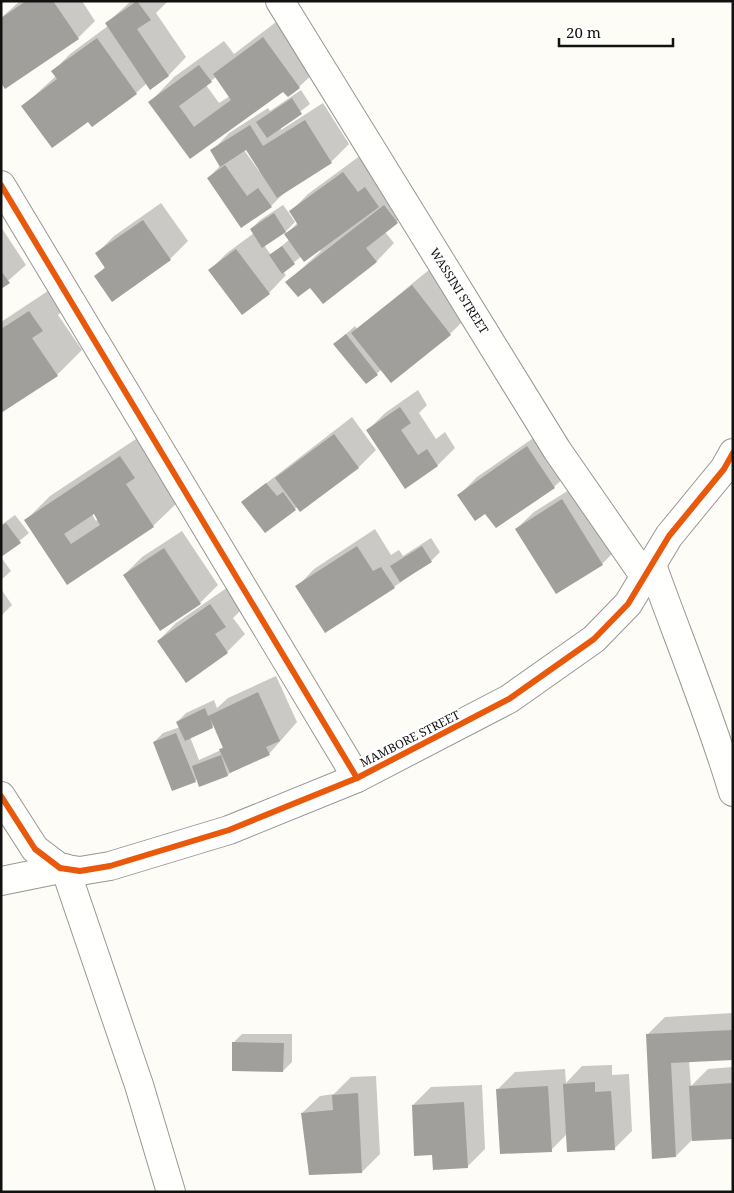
<svg xmlns="http://www.w3.org/2000/svg" width="734" height="1193" font-family="'Noto Serif',serif">
<rect width="100%" height="100%" fill="#fdfcf7"/>
<g fill="#0003" fill-rule="evenodd">
<path d="M20,1h62l13,20 -17,17 -77,43v-63z"/>
<path d="M131,1l36,1 -11,11 30,44 -17,18 -19,13 -3,-5 -11,10 -44,32 -4,-5 -65,-14 33,-30 -3,-5 17,-17 38,-28 -1,-3z"/>
<path d="M288,13l36,50 -25,24 -15,3 -94,67 -40,-55 24,-25 50,-36 10,13zM216,77l14,19 -11,7 -13,-18z"/>
<path d="M301,90l9,14 -30,23 1,3 42,-27 26,41 -18,18 -45,29 -15,15 -30,20 -33,-48 13,-13 -9,-14 17,-18 39,-25 2,3zM247,148l14,22 -2,1 -15,-21z"/>
<path d="M361,155l54,50 -30,27 9,11 -17,18 -54,41 -13,-16 -23,-4 34,-31 -1,-1 -18,6 -19,15 3,4 -17,18 -59,-23 17,-17 27,-20 -3,-4 9,-9 23,-15 6,8 19,-19zM291,212l7,10 -12,13 4,4 -19,16 -7,-10 22,-14 9,-9 -6,-9z"/>
<path d="M161,203l27,38 -18,18 -58,41 -16,-24 10,-10 -9,-13 17,-17z"/>
<path d="M1,227l25,38 -25,22z"/>
<path d="M430,269l38,47 -18,18 -59,47 -9,-12 -16,14 -31,-39 20,-18 2,3z"/>
<path d="M54,287l13,19 -9,9 24,35 -25,25 -56,37v-90z"/>
<path d="M418,390l9,15 -8,8 17,26 9,-7 10,16 -17,17 -32,22 -39,-56 18,-18z"/>
<path d="M352,417l24,33 -17,17 -59,43 -3,-3 -32,24 -23,-29z"/>
<path d="M545,430l27,40 -18,17 -68,26 -27,-18 18,-18z"/>
<path d="M145,433l33,69 -25,24 -86,57 -42,-62 25,-25zM94,513l4,6 -2,2 -4,-7z"/>
<path d="M580,483l40,63 -18,18 -86,-35 18,-17z"/>
<path d="M15,515l14,18 -28,23v-31z"/>
<path d="M375,529l16,26 8,-5 4,6 28,-18 9,14 -9,9 -37,26h-97l17,-18z"/>
<path d="M182,531l36,54 -18,18 -39,26 -37,-54 18,-18z"/>
<path d="M1,557l10,14 -10,9z"/>
<path d="M228,587l15,21 -10,10 12,16 -18,18 -41,29 -28,-40 18,-18z"/>
<path d="M1,589l11,16 -11,11z"/>
<path d="M276,676l21,46 -28,32 -36,16 -5,5 -28,11 -2,-8 -3,3 -41,-39 9,-9 17,-6 -3,-5 9,-9 28,-13 3,8 11,-10zM214,725l10,21 -3,4 -22,10 -9,-23z"/>
<path d="M733,1013v45l-44,3 2,25 17,-17 25,-2v71l-41,2 -16,16 -29,-121 18,-18z"/>
<path d="M242,1034h50v28l-9,9 -50,-28z"/>
<path d="M612,1065v10l17,-1 3,57 -18,18 -47,-15 -16,16 -54,-60 18,-18 50,-3 1,14 16,-17z"/>
<path d="M376,1076l4,78 -18,18 -52,2 -8,-61 18,-17 14,-2 17,-17z"/>
<path d="M482,1085l3,64 -18,18 -33,-14 -21,-48 18,-18z"/>
</g>
<g fill="#a19f9c" fill-rule="evenodd">
<path d="M26,1h27l26,38 -74,50 -4,-6v-65z"/>
<path d="M137,1l14,19 -14,9 32,47 -19,14 -45,-67z"/>
<path d="M263,37l37,51 -12,9 -5,-5 -93,67 -42,-57 51,-37 13,17 -33,24 15,21 37,-27 -18,-26z"/>
<path d="M97,38l40,56 -45,33 -4,-5 -36,26 -31,-42 36,-27 -6,-8z"/>
<path d="M292,98l10,16 -35,24 -11,-16z"/>
<path d="M305,120l27,43 -55,35 -31,-48 -26,17 -10,-17 40,-25 13,21z"/>
<path d="M225,165l22,31 11,-8 14,19 -31,21 -34,-50z"/>
<path d="M343,172l15,20 7,-5 14,20 -75,55 -20,-28 14,-9 -9,-14z"/>
<path d="M384,205l14,18 -32,25 11,14 -54,42 -13,-16 -12,9 -13,-15z"/>
<path d="M274,213l12,19 -24,16 -12,-19z"/>
<path d="M143,220l28,40 -59,42 -18,-26 11,-8 -10,-15z"/>
<path d="M282,246l13,18 -13,10 -13,-19z"/>
<path d="M236,249l34,45 -28,21 -34,-45z"/>
<path d="M1,271l9,12 -9,6z"/>
<path d="M412,285l39,50 -60,48 -40,-50z"/>
<path d="M29,311l14,20 -11,7 26,38 -57,37v-84z"/>
<path d="M346,334l32,41 -12,9 -33,-40z"/>
<path d="M400,407l11,16 -10,7 17,25 9,-6 11,17 -33,23 -39,-59z"/>
<path d="M334,434l25,34 -59,44 -25,-34z"/>
<path d="M527,446l28,42 -59,40 -11,-14 -10,7 -18,-26z"/>
<path d="M120,456l15,22 -9,6 28,43 -87,58 -43,-65zM94,514l6,11 -29,19 -7,-10z"/>
<path d="M266,483l11,13 6,-4 13,18 -31,23 -24,-31z"/>
<path d="M562,499l41,66 -47,29 -41,-65z"/>
<path d="M6,523l15,20 -20,14v-31z"/>
<path d="M357,546l16,25 8,-4 14,21 -70,45 -30,-47z"/>
<path d="M422,546l10,16 -32,20 -10,-16z"/>
<path d="M164,548l37,56 -41,27 -37,-56z"/>
<path d="M210,604l16,23 -11,7 13,19 -42,30 -29,-42z"/>
<path d="M258,692l22,49 -14,6 4,8 -40,18 -11,-24 4,-1 -13,-30 3,10 -28,13 -9,-19 29,-14 3,8z"/>
<path d="M176,733l20,49 -24,9 -19,-49z"/>
<path d="M221,755l7,21 -29,11 -7,-21z"/>
<path d="M733,1030v30l-62,3 5,94 -24,2 -6,-125z"/>
<path d="M232,1042l52,1 -1,29 -51,-1z"/>
<path d="M595,1082v10l16,-1 4,59 -48,2 -4,-68z"/>
<path d="M733,1083v56l-41,2 -3,-55z"/>
<path d="M548,1086l4,66 -52,2 -4,-65z"/>
<path d="M358,1093l4,80 -53,2 -8,-62 32,-3 -1,-15z"/>
<path d="M464,1102l4,66 -35,2 -1,-15 -18,1 -2,-51z"/>
</g>
<g fill="none" stroke-linecap="round" stroke-linejoin="round">
<g stroke="#979795" stroke-width="30">
<g id="minor">
<path d="M280,1l277,449 88,127"/>
<path d="M1,185l356,593"/>
<path d="M652,565c27,75 58,150 81,227"/>
<path d="M1,796l34,53 25,19 20,3 30,-5 119,-36 128,-52 152,-79 85,-60 34,-35 41,-68 55,-67 9,-16"/>
<path d="M1,881l64,-13 74,217 32,107"/>
</g>
</g>
<use href="#minor" stroke="#fffffe" stroke-width="28"/>
<g stroke="#fff" stroke-width="9">
<g id="cycleway">
<path d="M1,185l356,593"/>
<path d="M1,796l34,53 25,19 20,3 30,-5 119,-36 128,-52 152,-79 85,-60 34,-35 41,-68 55,-67 9,-16"/>
</g>
</g>
<use href="#cycleway" stroke="#e8590c" stroke-width="6"/>
</g>
<g text-anchor="middle" stroke-width="5" stroke-linejoin="round" paint-order="stroke">
<g font-size="12" fill="#111" stroke="#fff">
<text transform="translate(459 291) rotate(58)" y="4">WASSINI STREET</text>
<text transform="translate(410 739) rotate(-27)" y="4">MAMBORE STREET</text>
</g>
</g>
<rect width="734" height="1193" fill="none" stroke="#111111" stroke-width="5"/>
<path d="M559 38v8h114v-8" fill="none" stroke="#111111" stroke-width="2.5"/>
<text x="566" y="38" font-size="15" fill="#111111" stroke="#ffffff" stroke-width="4" paint-order="stroke">20 m</text>
</svg>
